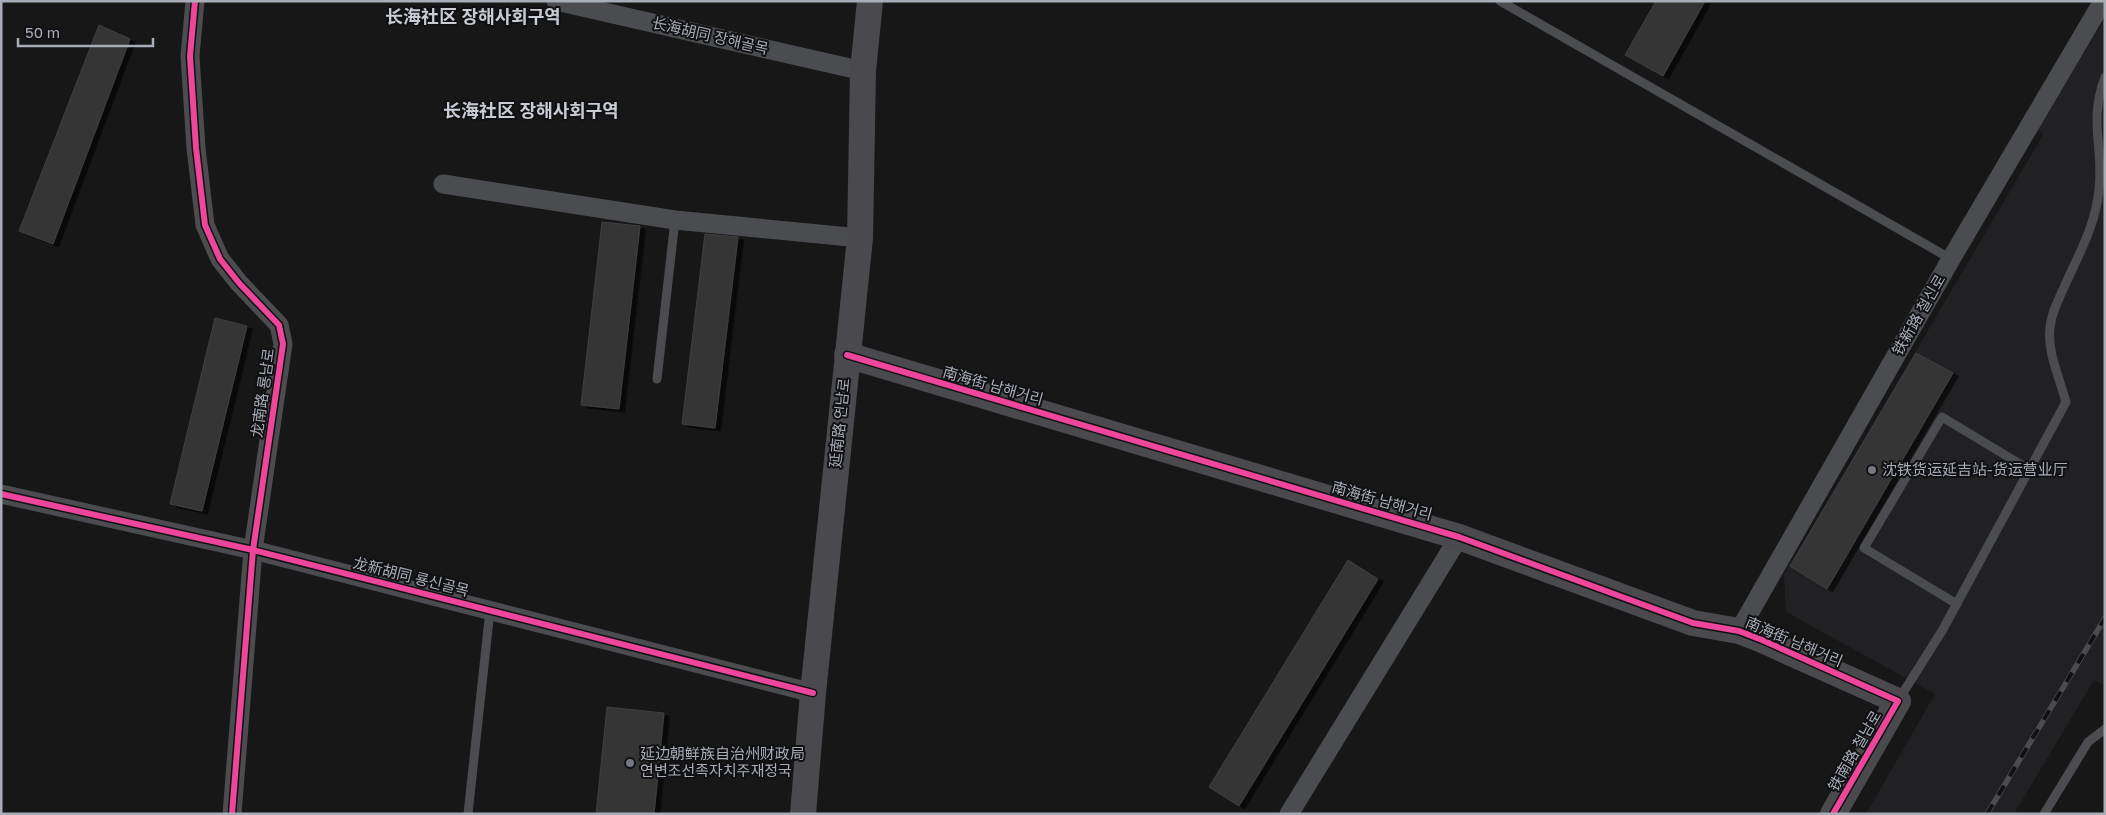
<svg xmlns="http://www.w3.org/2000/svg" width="2106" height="815" font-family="'Golos Text','Noto Sans SC','Noto Sans KR',sans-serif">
<defs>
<filter id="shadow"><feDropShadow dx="5.5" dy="3" stdDeviation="0" flood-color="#0009"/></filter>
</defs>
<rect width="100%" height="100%" fill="#171717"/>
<path fill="#212123" d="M2105,19v667l-11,-6 -80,134h-148l69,-120 -149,-82 -2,-37 259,-440 -6,-7z"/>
<g fill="#353536" stroke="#3f4043" filter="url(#shadow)">
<path d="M1656,1h49l-42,75 -38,-21z"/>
<path d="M99,25l31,14 -77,205 -34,-13z"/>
<path d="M602,222l38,4 -21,183 -38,-4z"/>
<path d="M705,234l33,3 -23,191 -33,-4z"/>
<path d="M215,318l32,8 -45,185 -32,-7z"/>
<path d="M1916,353l37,20 -126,216 -37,-23z"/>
<path d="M1348,560l30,19 -139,227 -30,-19z"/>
<path d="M607,707l57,6 -10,101h-58z"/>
</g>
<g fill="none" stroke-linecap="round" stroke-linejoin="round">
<g stroke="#4b4c50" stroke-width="9">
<path d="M1500,1l451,258"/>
<path d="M657,379l18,-159"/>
<path d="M1957,604l-93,-56 78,-131 88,53"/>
<path d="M1899,699l43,-68 124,-229c-6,-23 -19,-50 -16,-74 1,-15 9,-29 15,-43 14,-31 31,-61 34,-96 5,-42 -11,-67 6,-112"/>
<path d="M468,814l22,-204"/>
<path d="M2044,814l44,-72 17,-13"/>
</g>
<g stroke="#4b4c50" stroke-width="19">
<path d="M195,1l-5,55 6,92 9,77 15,34 19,24 40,42 4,19 -30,206 -21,264"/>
<path d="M556,1l307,70"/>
<path d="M443,184l232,36 185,18"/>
<path d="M1,494l252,56 560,143"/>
<path d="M1739,631l212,-372 152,-258"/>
<path d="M1289,814l170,-277"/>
</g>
<g stroke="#4a4a4e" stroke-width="26">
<path d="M847,355l612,182 234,86 46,8 23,9 136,61 -65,113"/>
<path d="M803,814l10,-121 47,-455 3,-167 7,-70"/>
</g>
<g stroke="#4b4c4f" stroke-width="5.5">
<path id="rail" d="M1987,814l118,-196"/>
</g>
<use href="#rail" stroke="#111113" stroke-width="4" stroke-dasharray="11" stroke-linecap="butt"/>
<g stroke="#111113" stroke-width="9">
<g id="cycleway">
<path d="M195,1l-5,55 6,92 9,77 15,34 19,24 40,42 4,19 -30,206 -21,264"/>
<path d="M847,355l612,182 234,86 46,8 23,9 136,61 -65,113"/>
<path d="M1,494l252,56 560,143"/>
</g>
</g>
<use href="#cycleway" stroke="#ed469a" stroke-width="6"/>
</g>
<g fill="#757880" stroke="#111113" stroke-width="2">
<circle cx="1872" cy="470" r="5"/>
<circle cx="630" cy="763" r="5"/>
</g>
<g text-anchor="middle" stroke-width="4" stroke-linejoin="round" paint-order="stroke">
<g font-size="15" fill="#a8adb8" stroke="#111113">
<text transform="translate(710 36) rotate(13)" y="5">长海胡同 장해골목</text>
<text transform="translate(1919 315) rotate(-60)" y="5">铁新路 철신로</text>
<text transform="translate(993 386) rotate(16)" y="5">南海街 남해거리</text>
<text transform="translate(263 393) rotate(-82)" y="5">龙南路 룡남로</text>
<text transform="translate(840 423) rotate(-84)" y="5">延南路 연남로</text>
<text transform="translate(1382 501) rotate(16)" y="5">南海街 남해거리</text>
<text transform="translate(411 577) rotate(14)" y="5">龙新胡同 룡신골목</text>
<text transform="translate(1794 642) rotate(23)" y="5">南海街 남해거리</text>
<text transform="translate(1855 751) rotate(-60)" y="5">铁南路 철남로</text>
</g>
<g font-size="15" fill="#a8adb8" stroke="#111113" text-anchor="start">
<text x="1882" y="475">沈铁货运延吉站-货运营业厅</text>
<text x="640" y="759">延边朝鲜族自治州财政局<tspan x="640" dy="17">연변조선족자치주재정국</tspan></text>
</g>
<g font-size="18" font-weight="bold" fill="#c9ccd4" stroke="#111113">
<text x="473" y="23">长海社区 장해사회구역</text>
<text x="531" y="117">长海社区 장해사회구역</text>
</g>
</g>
<rect width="2106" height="815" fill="none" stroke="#a8adb8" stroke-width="5"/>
<path d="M18 38v8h135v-8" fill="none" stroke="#a8adb8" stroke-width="2.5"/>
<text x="25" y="38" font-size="15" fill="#a8adb8" stroke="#111113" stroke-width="4" paint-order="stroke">50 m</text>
</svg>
